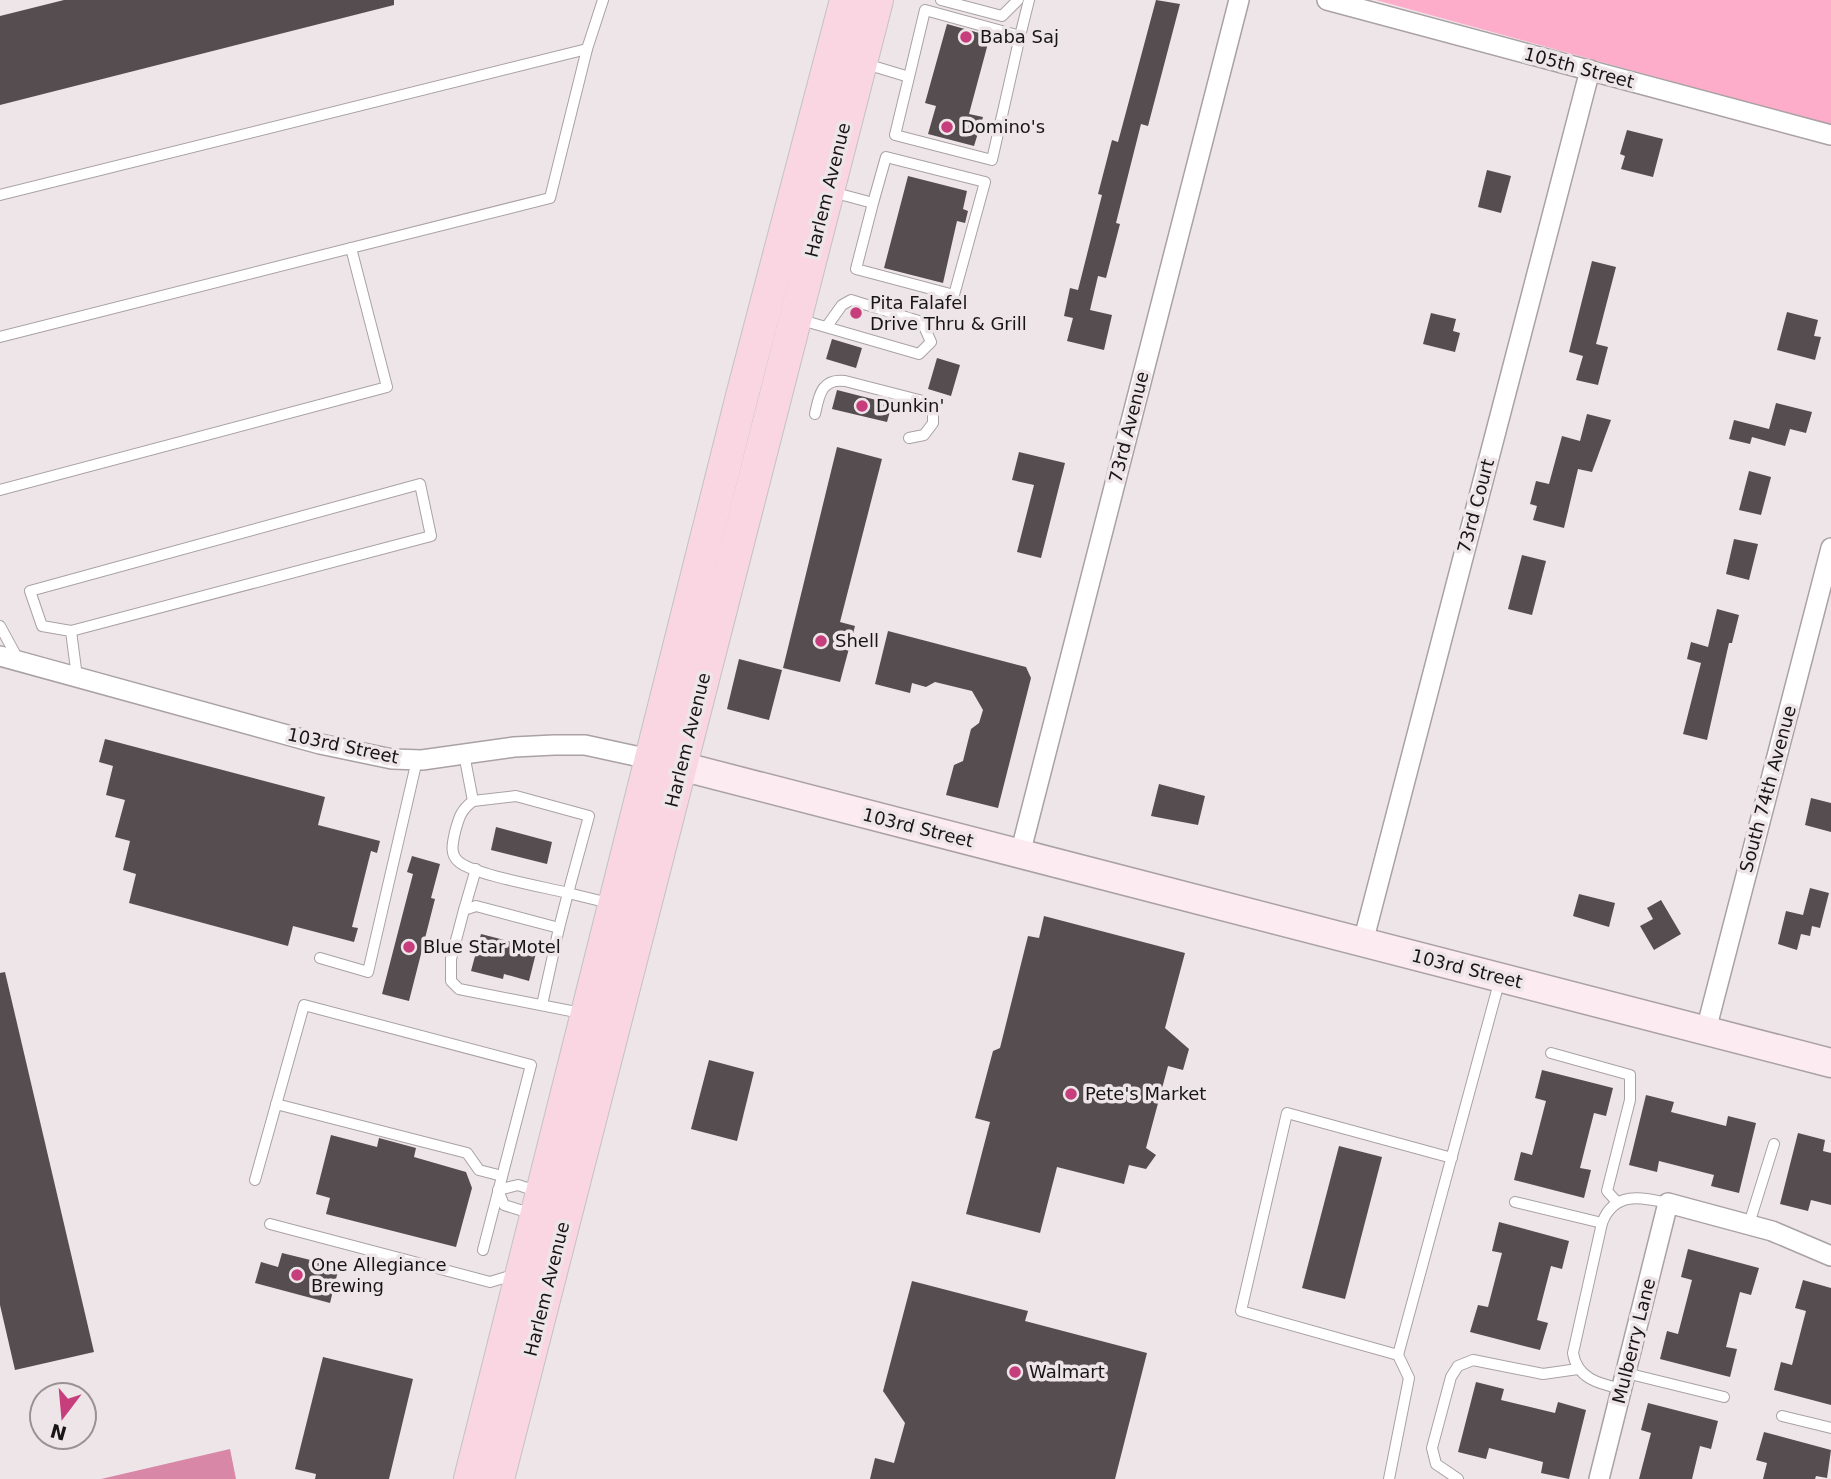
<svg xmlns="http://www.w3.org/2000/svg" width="1831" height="1479" font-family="'DejaVu Sans',sans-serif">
<rect width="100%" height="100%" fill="#eee5e8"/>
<path fill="#fdadca" d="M1376,0h455v125z"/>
<path fill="#d987a6" d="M230,1449l6,30h-135z"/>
<g fill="#554d50">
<path d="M64,0h330v5l-394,100v-89z"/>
<path d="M1156,0l24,4 -32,122 -7,-2 -25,99 4,1 -14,54 -8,-2 -8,34 22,5 -8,35 -37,-9 6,-23 -9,-2 6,-28 8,2 24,-95 -4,-1 14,-54 6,2z"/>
<path d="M947,24l43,12 -21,78 14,3 -9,29 -46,-12 8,-28 -11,-3z"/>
<path d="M1627,130l36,9 -10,38 -32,-8 4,-13 -5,-2z"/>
<path d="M1487,170l24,6 -10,37 -23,-6z"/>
<path d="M908,176l59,15 -4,18 5,2 -3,12 -8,-2 -14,62 -59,-15z"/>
<path d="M1592,261l24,6 -20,77 12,3 -10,38 -22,-5 7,-24 -14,-4z"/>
<path d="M1787,312l31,8 -4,16 7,1 -6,23 -38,-10z"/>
<path d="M1431,313l25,6 -3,12 7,2 -5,19 -32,-8z"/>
<path d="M832,339l30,9 -6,20 -30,-9z"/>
<path d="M937,358l23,7 -9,31 -23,-7z"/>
<path d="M837,390l55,14 -5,18 -55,-13z"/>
<path d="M1776,403l36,9 -6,21 -16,-4 -5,17 -33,-9 -2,7 -21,-5 5,-19 35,9z"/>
<path d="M1587,414l24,6 -19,52 -14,-3 -14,59 -31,-8 4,-14 -7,-2 6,-23 13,3 13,-48 18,5z"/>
<path d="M837,447l45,12 -42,163 15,4 -15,56 -57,-14z"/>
<path d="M1019,452l46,11 -24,95 -24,-6 17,-67 -22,-5z"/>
<path d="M1749,471l22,6 -10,38 -22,-5z"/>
<path d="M1734,539l24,5 -9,36 -23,-6z"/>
<path d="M1522,555l24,6 -14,54 -24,-6z"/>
<path d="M1717,609l22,6 -7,28h-3l-22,97 -24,-6 18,-71 -14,-4 4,-17 17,5z"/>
<path d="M888,631l138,36 5,11 -33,130 -52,-13 8,-30 9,-4 8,-32 8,-6 4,-13 -11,-19 -37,-9 -9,5 -14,-4 -2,10 -35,-9z"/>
<path d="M739,659l43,11 -13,50 -42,-11z"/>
<path d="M105,739l220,58 -7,28 62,16 -3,12 -6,-2 -19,76 6,1 -4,14 -61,-16 -5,20 -159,-43 7,-29 -13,-4 7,-29 -15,-4 10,-37 -19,-5 7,-29 -14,-4z"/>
<path d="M1159,784l46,12 -7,29 -47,-9z"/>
<path d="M1811,798l20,5v29l-26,-7z"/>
<path d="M496,827l56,15 -5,22 -56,-14z"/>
<path d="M412,856l28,8 -9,34 4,1 -26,102 -27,-7 31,-120 -6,-2z"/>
<path d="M1810,888l19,5 -9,35 -8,-2 -2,10 -9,-2 -4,16 -19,-6 8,-33 17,4z"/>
<path d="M1579,894l36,9 -6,24 -36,-11z"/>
<path d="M1661,900l20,34 -27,16 -14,-24 13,-7 -6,-11z"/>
<path d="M1044,916l141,37 -20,75 24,21 -6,21 -15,-4 -22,82 10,7 -10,14 -17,-4 -5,19 -67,-17 -17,66 -74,-19 24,-92 -15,-4 18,-67 7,-3 28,-112 11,2z"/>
<path d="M481,934l31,8 -1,4 25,7 -7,28 -25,-7 -1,5 -32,-8z"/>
<path d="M5,972l89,380 -79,18 -15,-65v-332z"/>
<path d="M709,1060l45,12 -17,69 -46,-12z"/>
<path d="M1542,1070l71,18 -7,28 -12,-3 -14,55 11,2 -7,28 -70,-18 7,-28 11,3 14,-54 -11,-3z"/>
<path d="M1646,1095l28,7 -3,10 55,14 2,-10 28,7 -17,70 -28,-7 3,-11 -55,-14 -2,11 -28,-7z"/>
<path d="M1798,1133l27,7 -2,11 8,2v52l-20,-5 -3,11 -28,-7z"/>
<path d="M331,1135l46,12 2,-9 37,10 -2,9 52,15 6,16 -16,59 -130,-33 4,-16 -14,-4z"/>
<path d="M1339,1146l43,11 -37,142 -43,-11z"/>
<path d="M1499,1222l70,19 -7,28 -11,-3 -14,54 11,3 -8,27 -70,-18 8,-27 10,2 14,-54 -10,-2z"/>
<path d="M1688,1249l71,19 -8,27 -11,-3 -14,55 11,2 -7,28 -70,-18 7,-28 11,3 14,-54 -11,-3z"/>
<path d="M282,1253l57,14 -9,36 -75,-20 6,-21 17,5z"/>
<path d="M1803,1280l28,8v117l-57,-15 7,-28 11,3 14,-54 -11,-3z"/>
<path d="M912,1281l116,30 -3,10 122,32 -32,126h-245l5,-21 19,5 11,-40 -22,-32z"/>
<path d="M323,1357l90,22 -24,100h-74l1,-5 -21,-5z"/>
<path d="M1476,1382l28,7 -3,11 54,13 3,-11 28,8 -17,69 -28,-6 2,-11 -54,-14 -3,11 -28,-7z"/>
<path d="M1648,1403l70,18 -7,28 -11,-3 -8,33h-53l12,-46 -10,-3z"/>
<path d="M1764,1432l67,18 -4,28 -11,-2 -1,3h-52l4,-16 -11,-3z"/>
</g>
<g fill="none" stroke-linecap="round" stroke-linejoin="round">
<g stroke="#a9a1a3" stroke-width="12">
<g id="lane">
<path d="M941,0l61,16 16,-16"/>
<path d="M1020,36l9,-36"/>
<path d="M866,64l43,13 16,-67 95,26 -28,124 -97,-25 14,-58"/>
<path d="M832,192l41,11 -17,66 98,26 31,-113 -99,-25 -13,46"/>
<path d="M0,195l587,-146"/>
<path d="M351,248l199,-50 37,-149 16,-49"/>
<path d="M798,319l121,35 12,-12 -9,-20 -71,-22 -9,5 -15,21"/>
<path d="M0,337l351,-89 36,139 -387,103"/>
<path d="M815,414c4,-18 6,-36 30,-33l78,20 10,9v13l-9,12 -15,3"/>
<path d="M0,626l19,35"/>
<path d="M71,631l-29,-5 -12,-35 390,-107 11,52 -360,95 6,46"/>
<path d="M464,754l9,47c-12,9 -14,16 -18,31 -2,10 -6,22 4,30 16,13 85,25 109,31l-9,35"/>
<path d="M473,801l43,-5 73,20 -21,77 41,10"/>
<path d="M464,910l12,-41"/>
<path d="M320,958l48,14 49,-212"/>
<path d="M542,1005l17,-77 -83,-22 -12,4 -13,49v22l8,8 122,24"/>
<path d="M1551,1053l79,22v25l-23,91 10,11"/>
<path d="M276,1104l191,49 12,17 23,6"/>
<path d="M1452,1158l-165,-45 -46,198 157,44 102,-376"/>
<path d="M255,1180l49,-175 227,60 -48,185"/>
<path d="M1515,1202l87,21"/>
<path d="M533,1214l-29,-9 -6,-15 20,-5 21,7"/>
<path d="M270,1224l220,58 23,-7"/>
<path d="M1749,1224l25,-80"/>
<path d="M1626,1373l98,24"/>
<path d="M1622,1389c-22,-5 -45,-10 -49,-36l29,-130c12,-32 39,-26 66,-20"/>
<path d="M1782,1416l49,12"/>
<path d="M1389,1479l20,-101 -11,-23"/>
<path d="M1458,1479l-22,-15 -4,-16 19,-71 7,-11 15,-6 70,14 35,-5"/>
</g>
</g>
<g stroke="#a9a1a3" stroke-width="22">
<g id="street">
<path d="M1327,0l504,135"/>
<path d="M0,656l320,88 72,15 30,1 92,-13 40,-2h31l69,15"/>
<path d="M1020,854l219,-854"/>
<path d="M1363,942l227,-872"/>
<path d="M1706,1030l125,-482"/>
<path d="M1599,1479l69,-276 104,28 59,25"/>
</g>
</g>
<g stroke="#a9a1a3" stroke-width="31">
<path id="secondary" d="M661,761l1170,302"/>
</g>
<g stroke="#c3c2c2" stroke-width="34">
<g id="primary">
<path d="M470,1479l272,-1083 104,-396"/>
<path d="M498,1479l379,-1479"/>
</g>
</g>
<use href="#lane" stroke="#fff" stroke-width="10"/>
<use href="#street" stroke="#fff" stroke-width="19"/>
<use href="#secondary" stroke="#fcebf1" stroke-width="28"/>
<use href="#primary" stroke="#fad6e3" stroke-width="32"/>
</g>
<g fill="#c63e7c" stroke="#eee5e8" stroke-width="2.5">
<circle cx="966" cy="37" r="7"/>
<circle cx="947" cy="127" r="7"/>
<circle cx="856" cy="313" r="7"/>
<circle cx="862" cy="406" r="7"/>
<circle cx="821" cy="641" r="7"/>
<circle cx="409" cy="947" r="7"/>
<circle cx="1071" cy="1094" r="7"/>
<circle cx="297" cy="1275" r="7"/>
<circle cx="1015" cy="1372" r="7"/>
</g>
<g text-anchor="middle" stroke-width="7" stroke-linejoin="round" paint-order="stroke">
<g font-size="18" fill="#181516" stroke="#eee5e8" text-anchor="start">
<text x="980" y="43">Baba Saj</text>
<text x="961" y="133">Domino's</text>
<text x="870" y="309">Pita Falafel<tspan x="870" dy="21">Drive Thru &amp; Grill</tspan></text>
<text x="876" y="412">Dunkin'</text>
<text x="835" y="647">Shell</text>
<text x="423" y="953">Blue Star Motel</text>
<text x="1085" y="1100">Pete's Market</text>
<text x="311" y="1271">One Allegiance<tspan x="311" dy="21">Brewing</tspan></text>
<text x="1029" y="1378">Walmart</text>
</g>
<g font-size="18" fill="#181516" stroke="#eee5e8">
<text transform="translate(1579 68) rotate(15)" y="6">105th Street</text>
<text transform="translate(828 190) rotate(-76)" y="6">Harlem Avenue</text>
<text transform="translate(1129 427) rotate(-76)" y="6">73rd Avenue</text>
<text transform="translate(1476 506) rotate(-75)" y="6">73rd Court</text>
<text transform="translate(688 740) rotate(-76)" y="6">Harlem Avenue</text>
<text transform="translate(343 746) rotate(12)" y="6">103rd Street</text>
<text transform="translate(1768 789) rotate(-75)" y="6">South 74th Avenue</text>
<text transform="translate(918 828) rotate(14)" y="6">103rd Street</text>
<text transform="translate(1467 969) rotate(14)" y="6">103rd Street</text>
<text transform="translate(547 1289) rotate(-76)" y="6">Harlem Avenue</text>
<text transform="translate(1634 1341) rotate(-76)" y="6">Mulberry Lane</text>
</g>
</g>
<g transform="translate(63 1416) rotate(196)"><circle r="33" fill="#eee5e8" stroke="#989294" stroke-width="2"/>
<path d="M0-5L12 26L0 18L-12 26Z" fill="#c63e7c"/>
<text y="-10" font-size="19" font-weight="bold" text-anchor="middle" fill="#181516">N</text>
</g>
</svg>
